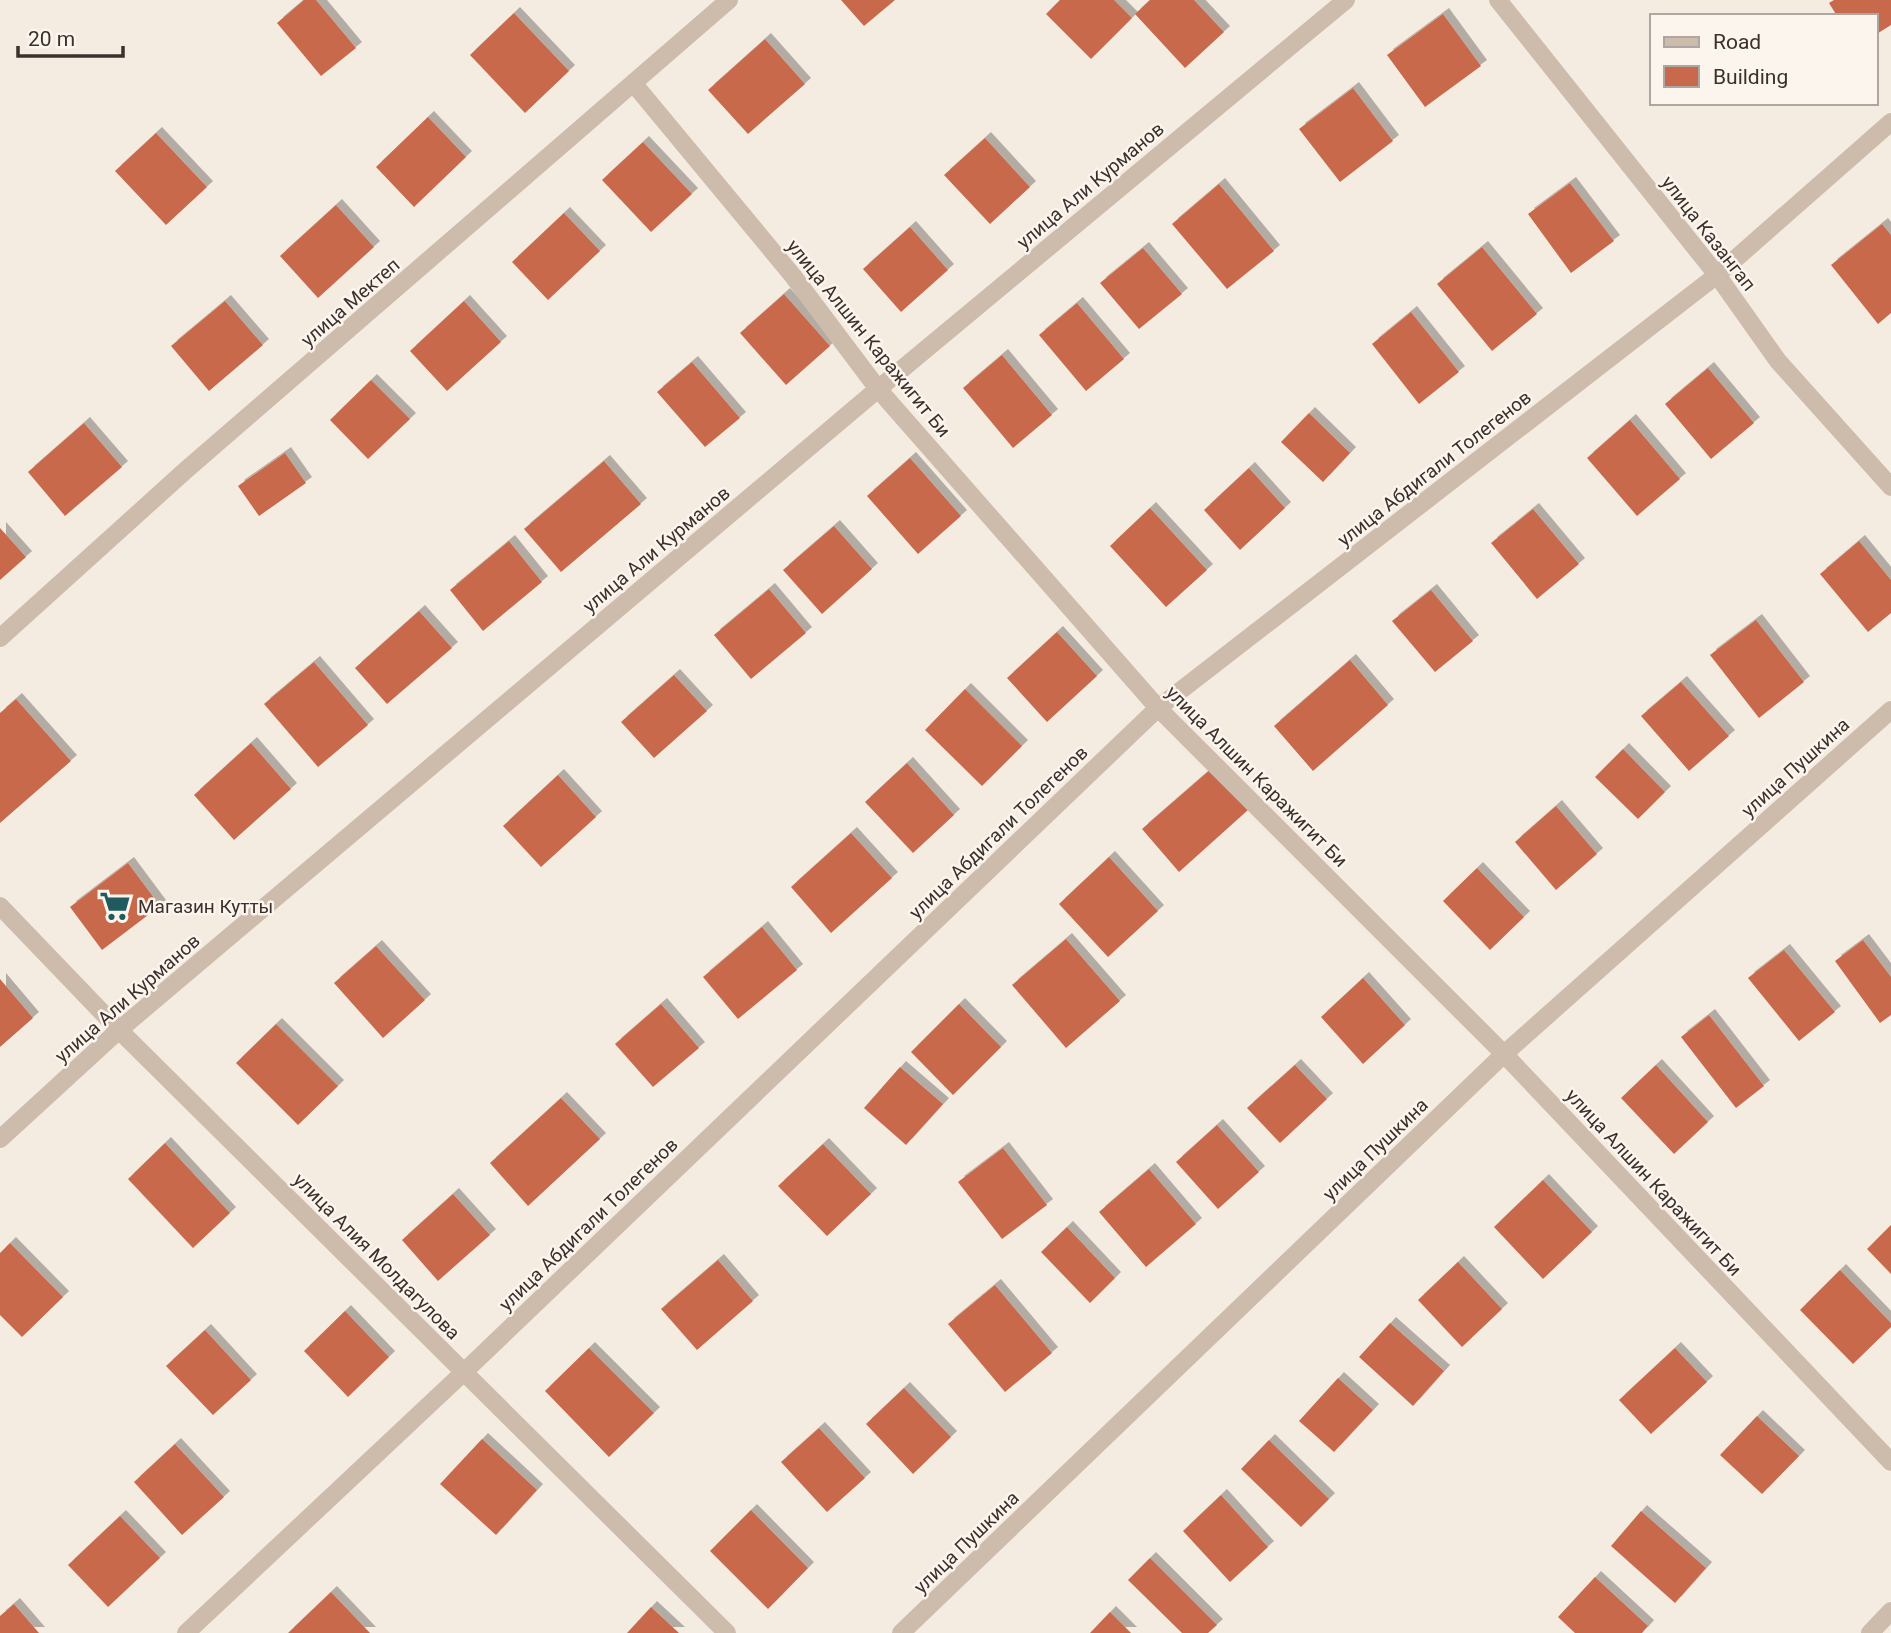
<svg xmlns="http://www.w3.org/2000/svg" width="1891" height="1633" font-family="Roboto,sans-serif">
<defs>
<filter id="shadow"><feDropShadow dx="6" dy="-6" stdDeviation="0" flood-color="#0004"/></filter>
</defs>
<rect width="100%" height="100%" fill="#f4ebe1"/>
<g fill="#c8694b" filter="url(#shadow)">
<path d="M304,0h12l40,48 -35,28 -44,-53z"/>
<path d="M841,0h54l-31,26z"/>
<path d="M1060,0h54l18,18 -41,41 -45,-45z"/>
<path d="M1150,0h44l30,32 -39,36 -50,-54z"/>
<path d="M1834,0h57v25l-16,10v-19h-38l-8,-13z"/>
<path d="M514,13l55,58 -44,42 -55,-58z"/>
<path d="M1443,14l38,52 -56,41 -38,-52z"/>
<path d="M765,39l40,45 -57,50 -40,-44z"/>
<path d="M1353,88l40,53 -53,41 -41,-53z"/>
<path d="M428,117l38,40 -52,50 -38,-40z"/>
<path d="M156,133l51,54 -41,38 -51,-54z"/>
<path d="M985,138l45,49 -40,37 -46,-49z"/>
<path d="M643,142l49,52 -41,38 -49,-52z"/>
<path d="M1570,183l44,58 -43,32 -43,-59z"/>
<path d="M1219,184l55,67 -47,38 -55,-65z"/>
<path d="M336,205l38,42 -56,51 -38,-42z"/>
<path d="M564,213l36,38 -52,49 -36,-38z"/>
<path d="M1882,224l9,11v78l-13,11 -47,-59z"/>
<path d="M910,227l38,43 -47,42 -38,-43z"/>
<path d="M1482,247l55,67 -45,37 -55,-67z"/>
<path d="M1143,248l39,46 -43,35 -39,-46z"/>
<path d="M784,294l46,52 -44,39 -46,-52z"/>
<path d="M225,301l38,44 -54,46 -38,-45z"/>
<path d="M464,301l37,41 -54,49 -37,-40z"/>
<path d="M1077,303l47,56 -38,32 -47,-56z"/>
<path d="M1411,312l48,60 -40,32 -47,-60z"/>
<path d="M1002,355l50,60 -39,33 -50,-60z"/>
<path d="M692,362l48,56 -35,29 -48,-55z"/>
<path d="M1708,368l46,55 -43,36 -46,-55z"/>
<path d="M371,380l39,39 -42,40 -38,-39z"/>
<path d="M1309,413l41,40 -27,29 -42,-40z"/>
<path d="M1630,420l50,59 -43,37 -50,-58z"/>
<path d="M84,423l38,44 -57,49 -37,-44z"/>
<path d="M285,453l21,30 -47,33 -21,-30z"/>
<path d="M910,458l51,58 -43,38 -51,-58z"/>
<path d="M604,461l37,43 -80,68 -37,-43z"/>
<path d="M1249,468l36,40 -45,42 -36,-40z"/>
<path d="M1150,508l57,62 -41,37 -56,-61z"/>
<path d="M1533,509l46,55 -42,35 -46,-56z"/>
<path d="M834,526l38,43 -50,45 -39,-44z"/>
<path d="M0,528l26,29 -26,23z"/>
<path d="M509,541l33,41 -59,49 -33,-41z"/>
<path d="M1859,541l32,39v33l-23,19 -48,-58z"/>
<path d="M769,589l37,44 -55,46 -37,-44z"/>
<path d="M1431,590l42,51 -38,31 -43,-51z"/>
<path d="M419,611l33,37 -65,56 -32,-36z"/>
<path d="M1756,620l48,62 -45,36 -49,-63z"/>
<path d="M1057,632l40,44 -50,46 -40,-44z"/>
<path d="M1350,660l38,45 -75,66 -39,-45z"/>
<path d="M314,662l54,63 -50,42 -54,-63z"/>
<path d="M674,675l33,36 -53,47 -33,-36z"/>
<path d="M1681,682l48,54 -40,35 -48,-55z"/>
<path d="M965,689l57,57 -40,40 -57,-56z"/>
<path d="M16,699l55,62 -71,62v-110z"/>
<path d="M251,743l40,46 -57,51 -40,-45z"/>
<path d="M1623,749l42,43 -27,27 -43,-42z"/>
<path d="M907,763l47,52 -41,38 -48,-51z"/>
<path d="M1211,769l37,41 -69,62 -37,-43z"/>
<path d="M558,775l38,42 -55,50 -38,-41z"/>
<path d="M1556,806l41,48 -41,36 -41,-48z"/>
<path d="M851,833l41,45 -61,55 -40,-46z"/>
<path d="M1109,857l49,54 -50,46 -49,-53z"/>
<path d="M128,863l32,43 -58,44 -32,-43z"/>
<path d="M1477,868l47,49 -34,33 -47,-49z"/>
<path d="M762,927l35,43 -59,49 -35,-42z"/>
<path d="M1066,939l54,62 -54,47 -54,-63z"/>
<path d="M1863,940l28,37v38l-11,8 -45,-62z"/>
<path d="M376,946l49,54 -42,38 -49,-55z"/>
<path d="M1784,950l51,62 -36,29 -51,-63z"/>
<path d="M1363,978l42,47 -42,39 -42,-47z"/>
<path d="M0,979l33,39 -33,29z"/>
<path d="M661,1004l38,44 -46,39 -38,-43z"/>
<path d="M959,1004l42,43 -48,48 -42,-43z"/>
<path d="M1709,1015l55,71 -28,22 -55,-71z"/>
<path d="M276,1024l62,62 -40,39 -62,-62z"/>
<path d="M1295,1065l32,34 -47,44 -33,-35z"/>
<path d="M1656,1065l52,57 -34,32 -53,-56z"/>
<path d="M900,1067l43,37 -37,41 -42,-37z"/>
<path d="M561,1098l39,41 -72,67 -38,-43z"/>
<path d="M1217,1125l42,47 -41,37 -42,-47z"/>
<path d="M165,1143l65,70 -37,35 -65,-69z"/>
<path d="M823,1144l48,50 -44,42 -49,-50z"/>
<path d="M1003,1148l44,57 -45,34 -44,-57z"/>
<path d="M1149,1169l47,55 -50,43 -47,-55z"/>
<path d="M1543,1180l49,52 -49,47 -49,-52z"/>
<path d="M453,1194l37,41 -52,46 -36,-41z"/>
<path d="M1891,1225v49l-24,-25z"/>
<path d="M1067,1227l48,51 -25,25 -49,-51z"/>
<path d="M10,1243l53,54 -41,40 -22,-22v-62z"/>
<path d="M718,1260l35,41 -56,49 -36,-41z"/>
<path d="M1458,1262l44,47 -40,38 -44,-47z"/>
<path d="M1840,1270l51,53v4l-38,37 -53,-54z"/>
<path d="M995,1285l57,68 -47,39 -57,-68z"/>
<path d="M345,1311l44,46 -41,40 -44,-46z"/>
<path d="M1390,1323l54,48 -31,35 -54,-49z"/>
<path d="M205,1330l46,50 -38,35 -47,-49z"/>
<path d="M589,1348l65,65 -45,44 -64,-66z"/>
<path d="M1675,1348l32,34 -56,52 -32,-34z"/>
<path d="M1338,1378l35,32 -39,42 -35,-31z"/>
<path d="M904,1388l47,49 -38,37 -47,-50z"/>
<path d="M1757,1416l42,40 -37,38 -42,-39z"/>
<path d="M819,1428l46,50 -38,34 -46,-50z"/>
<path d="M482,1439l55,51 -41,45 -56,-51z"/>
<path d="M1269,1440l60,59 -28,28 -60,-58z"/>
<path d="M175,1444l49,53 -42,38 -48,-53z"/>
<path d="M1221,1495l47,52 -38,35 -47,-51z"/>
<path d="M751,1510l57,58 -40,41 -58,-58z"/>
<path d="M1641,1511l65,57 -31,35 -64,-57z"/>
<path d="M120,1516l40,42 -52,49 -40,-42z"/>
<path d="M1150,1558l67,67 -9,8h-26l-54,-53z"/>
<path d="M1595,1577l53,49 -6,7h-67l-17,-16z"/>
<path d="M331,1592l39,41h-82z"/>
<path d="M14,1604l25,29h-39v-17z"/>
<path d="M651,1607l28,26h-52z"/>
<path d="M1110,1612l21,21h-41z"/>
</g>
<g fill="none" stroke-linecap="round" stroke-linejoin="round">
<g stroke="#cdbbac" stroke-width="18">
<path d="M1498,0l219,275 61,86 113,126"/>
<path d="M634,84l159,192 85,113 280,319 346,346 387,408"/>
<path d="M0,638l186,-168 543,-470"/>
<path d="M0,906l119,124 608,603"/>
<path d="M0,1139l119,-109 759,-641 468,-389"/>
<path d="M186,1633l278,-261 694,-664 559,-433 174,-153"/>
<path d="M901,1633l603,-579 387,-344"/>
<path d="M1870,1633l21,-22"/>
</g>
</g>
<defs>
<g id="supermarket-bare" transform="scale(2.415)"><path d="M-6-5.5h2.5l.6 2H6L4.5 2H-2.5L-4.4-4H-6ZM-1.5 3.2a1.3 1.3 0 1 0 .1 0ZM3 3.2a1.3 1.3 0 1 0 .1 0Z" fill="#1f5a5e" stroke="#fbf5ee" stroke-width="2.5" paint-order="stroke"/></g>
</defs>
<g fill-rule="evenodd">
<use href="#supermarket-bare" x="115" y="906"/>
</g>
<g text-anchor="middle" stroke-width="5" stroke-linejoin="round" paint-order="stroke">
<g font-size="19" fill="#3b302b" stroke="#fbf5ee">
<text transform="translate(1090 185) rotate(-40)" y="7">улица Али Курманов</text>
<text transform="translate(1709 233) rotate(52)" y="7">улица Казангап</text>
<text transform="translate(350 302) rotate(-41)" y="7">улица Мектеп</text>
<text transform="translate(869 338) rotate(51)" y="7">улица Алшин Каражигит Би</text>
<text transform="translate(1434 468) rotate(-38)" y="7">улица Абдигали Толегенов</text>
<text transform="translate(656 549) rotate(-40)" y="7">улица Али Курманов</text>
<text transform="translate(1795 767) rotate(-42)" y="7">улица Пушкина</text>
<text transform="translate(1257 776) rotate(45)" y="7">улица Алшин Каражигит Би</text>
<text transform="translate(998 832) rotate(-44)" y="7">улица Абдигали Толегенов</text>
<text transform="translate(127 998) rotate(-41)" y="7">улица Али Курманов</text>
<text transform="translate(1375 1149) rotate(-44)" y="7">улица Пушкина</text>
<text transform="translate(1654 1182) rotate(47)" y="7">улица Алшин Каражигит Би</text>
<text transform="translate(588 1224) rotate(-44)" y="7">улица Абдигали Толегенов</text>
<text transform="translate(377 1256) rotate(45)" y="7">улица Алия Молдагулова</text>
<text transform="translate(966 1542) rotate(-44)" y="7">улица Пушкина</text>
</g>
<g font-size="19" fill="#3b302b" stroke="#fbf5ee" text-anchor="start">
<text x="138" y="913">Магазин Кутты</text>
</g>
</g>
<rect x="1650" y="14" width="228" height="91" fill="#fbf5ee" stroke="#aea6a0" stroke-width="2"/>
<rect x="1664" y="37" width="35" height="10" fill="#cdbbac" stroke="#aea6a0" stroke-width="2"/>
<text x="1713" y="49" font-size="21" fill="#3b302b">Road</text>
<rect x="1664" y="66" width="35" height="21" fill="#c8694b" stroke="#aea6a0" stroke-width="2"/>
<text x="1713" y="84" font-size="21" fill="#3b302b">Building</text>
<path d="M18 46v10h105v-10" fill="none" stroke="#3b302b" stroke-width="3.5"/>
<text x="28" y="46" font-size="21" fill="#3b302b" stroke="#fbf5ee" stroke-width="5" paint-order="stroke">20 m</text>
</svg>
